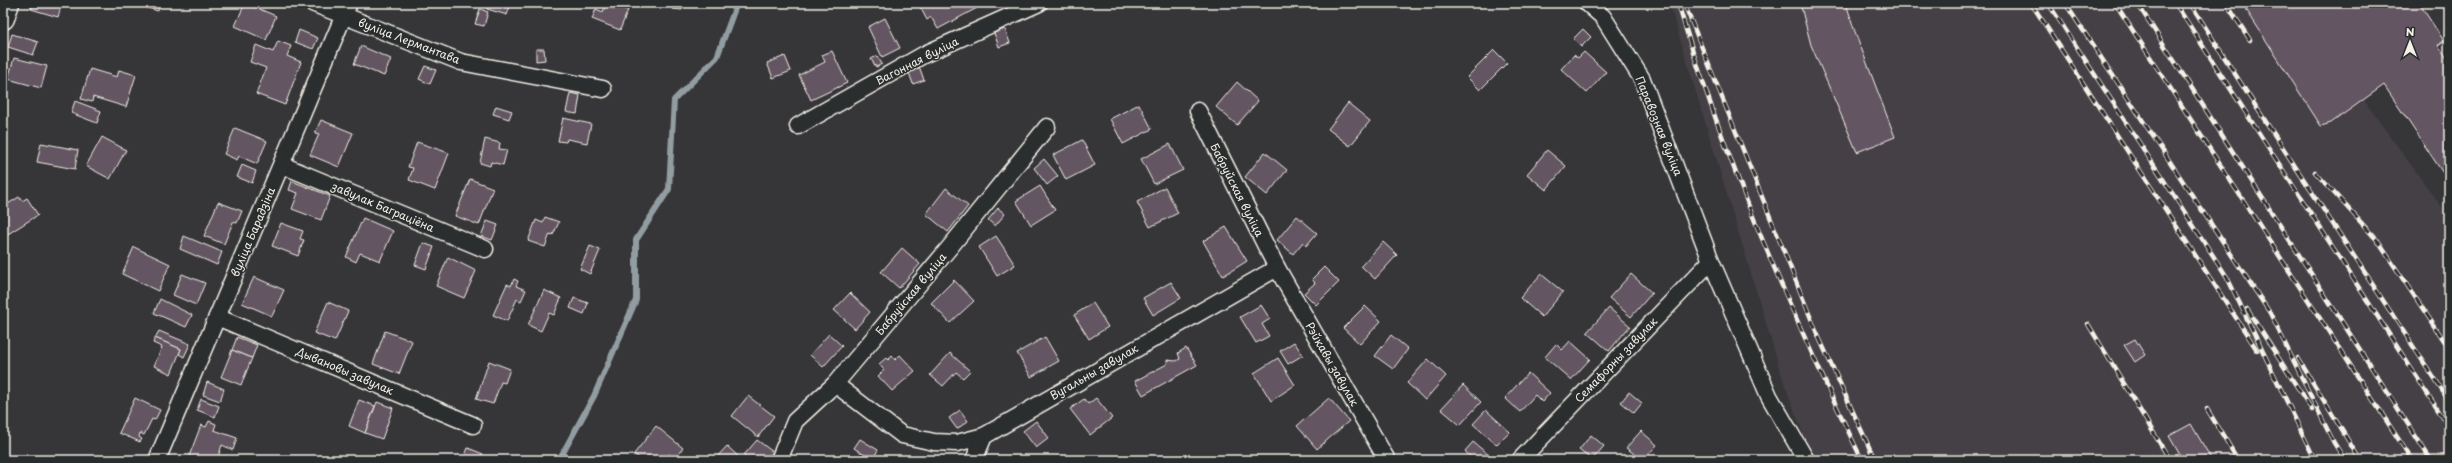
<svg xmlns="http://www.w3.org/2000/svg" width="2452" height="463" font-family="'Playpen Sans',sans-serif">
<rect width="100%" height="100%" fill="#363538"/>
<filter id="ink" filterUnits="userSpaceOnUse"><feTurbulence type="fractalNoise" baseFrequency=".025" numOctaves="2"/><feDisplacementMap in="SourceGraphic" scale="8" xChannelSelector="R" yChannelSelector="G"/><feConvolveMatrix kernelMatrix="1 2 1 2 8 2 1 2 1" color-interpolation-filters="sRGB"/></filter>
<g filter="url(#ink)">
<path fill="#443f45" d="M1669,3h693l-36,45 123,169v243h-636l-29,-77z"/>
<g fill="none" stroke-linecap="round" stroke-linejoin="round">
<path stroke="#929da2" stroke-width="6" d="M559,460l35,-64 42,-96v-60l33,-51 5,-89 43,-43 20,-54"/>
</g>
<g fill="#645662" stroke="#f4f1e8">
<path d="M33,3h29l-4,14 -27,-8z"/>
<path d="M142,3h19l-3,8 -17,-5z"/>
<path d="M245,3l31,13 -10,24 -31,-14z"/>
<path d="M489,3h22l-4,12 -20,-6z"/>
<path d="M606,3l22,7 -8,20 -28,-11 4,-10 7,3z"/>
<path d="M672,3h11l-1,7 -10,-1z"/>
<path d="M918,3h56l3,5 -39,21 -7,-12 -4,3z"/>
<path d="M1800,3h46l8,26 41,108 -38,15 -46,-107z"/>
<path d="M2242,3h177l25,38 -6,4 11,16v121l-65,-97 -53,38 -10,3z"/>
<path d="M480,9l8,3 -4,14 -9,-2z"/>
<path d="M885,18l15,30 -18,9 -14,-30z"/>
<path d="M1005,29l5,14 -11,4 -5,-14z"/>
<path d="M1583,29l8,8 -10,10 -8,-8z"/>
<path d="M299,30l19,8 -5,11 -18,-7z"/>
<path d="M12,34l26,8 -5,13 -25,-8z"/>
<path d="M278,41l13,5 -4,10 14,6 -16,43 -29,-11 10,-26 -16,-6 6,-17 17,7z"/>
<path d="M361,46l30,13 -7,17 -30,-12z"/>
<path d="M536,49h8l1,11 -9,1z"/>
<path d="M1494,50l13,13 -27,27 -13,-13z"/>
<path d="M832,51l15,32 -36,17 -12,-25 26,-13 -3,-7z"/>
<path d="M1584,52l22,20 -19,21 -26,-24 13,-14 4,3z"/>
<path d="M785,56l6,15 -18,7 -6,-15z"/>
<path d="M877,56l5,8 -6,3 -5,-8z"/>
<path d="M14,58l33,8 -6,22 -33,-9z"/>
<path d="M425,66l11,4 -6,14 -11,-5z"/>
<path d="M919,66l5,14 -11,4 -5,-14z"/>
<path d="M90,69l27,8 2,-7 17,5 -10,32 -33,-10 -1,5 -11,-3z"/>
<path d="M1237,82l21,19 -21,24 -21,-18z"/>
<path d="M570,93l10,2 -3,19 -11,-2z"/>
<path d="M75,101l26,10 -4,12 -26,-10z"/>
<path d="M1348,103l22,18 -20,25 -22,-17z"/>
<path d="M1139,104l13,25 -29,15 -13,-25z"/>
<path d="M496,106l16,5 -3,8 -16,-5z"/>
<path d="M563,118l28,6 -4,19 -20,-4 -1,3 -8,-1z"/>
<path d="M321,120l32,13 -14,34 -29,-12 9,-21 -4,-1z"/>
<path d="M235,128l32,13 -10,23 -18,-8 -2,4 -13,-6z"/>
<path d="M102,137l24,13 -16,29 -24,-13z"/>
<path d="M485,139l15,4 -1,6 8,1 -4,15 -12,-3 -1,4 -10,-3z"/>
<path d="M1082,140l13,25 -29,15 -13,-25z"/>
<path d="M417,142l32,11 -14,37 -26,-10 4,-12 -5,-1z"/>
<path d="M41,143l37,7 -3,19 -38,-7z"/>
<path d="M1170,144l13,26 -29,14 -13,-25z"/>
<path d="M1547,150l19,16 -20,24 -19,-16z"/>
<path d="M1265,152l22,18 -20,25 -22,-18z"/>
<path d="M1044,159l14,17 -11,9 -13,-17z"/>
<path d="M242,165l14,6 -4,12 -15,-6z"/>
<path d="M470,179l23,9 -14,37 -24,-9z"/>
<path d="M292,181l38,15 -9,24 -29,-11 6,-16 -9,-3z"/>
<path d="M1040,186l15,24 -24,15 -15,-24z"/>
<path d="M1165,187l13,26 -28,14 -13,-25z"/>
<path d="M946,188l22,18 -20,26 -22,-18z"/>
<path d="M19,197l3,4 5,-3 11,17 -30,19 -5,-9v-18z"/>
<path d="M218,202l24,9 -5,12 -4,-1 -9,22 -20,-8z"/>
<path d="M998,208l7,6 -10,12 -7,-6z"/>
<path d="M1297,216l20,17 -11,13 -3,-4 -10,12 -16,-14z"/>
<path d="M545,217l14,5 -6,13 -3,-1 -5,13 -17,-6 8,-21 7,3z"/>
<path d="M363,218l30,13 -13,30 -20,-8 -4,9 -10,-5z"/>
<path d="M487,221l11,4 -6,15 -11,-4z"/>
<path d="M281,223l22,8 -3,8 4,1 -6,16 -26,-10z"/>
<path d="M1226,227l21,34 -24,15 -20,-35z"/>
<path d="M184,236l38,16 -5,13 -37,-16z"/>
<path d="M996,236l19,29 -18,11 -18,-29z"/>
<path d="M1383,242l14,13 -22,24 -14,-13z"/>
<path d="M423,243l11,4 -8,22 -11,-4z"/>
<path d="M590,246l10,4 -10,24 -10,-5z"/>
<path d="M134,247l36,17 -12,27 -36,-17z"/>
<path d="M902,248l18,16 -21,24 -18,-16z"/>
<path d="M448,257l28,14 -12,27 -28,-12z"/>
<path d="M1324,267l15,15 -23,23 -12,-12 11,-10 -3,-4z"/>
<path d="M182,274l23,9 -9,22 -23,-10z"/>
<path d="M1541,274l22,18 -21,25 -22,-19z"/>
<path d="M1631,274l21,19 -21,24 -22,-19z"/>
<path d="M254,277l30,13 -12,26 -30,-13z"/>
<path d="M514,279l4,2 -2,5 10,4 -5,11 -4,-2 -10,22 -14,-6 14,-31 4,2z"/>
<path d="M954,280l20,21 -24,22 -19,-20z"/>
<path d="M1171,282l10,16 -28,17 -10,-17z"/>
<path d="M544,290l17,8 -7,17 -5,-2 -8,18 -13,-6z"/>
<path d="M850,293l20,19 -15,17 -21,-19z"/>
<path d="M574,298l14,5 -4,11 -14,-6z"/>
<path d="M160,299l32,16 -6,12 -32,-14z"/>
<path d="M328,302l20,9 -13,30 -21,-8z"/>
<path d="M1093,303l15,24 -19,12 -15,-24z"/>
<path d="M1261,305l9,14 -8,5 7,12 -13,7 -16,-26z"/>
<path d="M1365,306l16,15 -21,23 -17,-16z"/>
<path d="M1609,308l21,18 -21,25 -22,-19z"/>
<path d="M159,331l31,13 -6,13 -5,-3 2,-5 -26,-11z"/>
<path d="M385,331l27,10 -13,33 -26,-10z"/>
<path d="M829,334l13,12 -19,21 -13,-12z"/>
<path d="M1391,335l17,14 -15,20 -18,-13z"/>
<path d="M237,337l20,8 -5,13 -20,-8z"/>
<path d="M1045,337l14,24 -28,16 -14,-24z"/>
<path d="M155,338l26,11 -10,25 -17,-8 8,-19 -9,-4z"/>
<path d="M2135,339l10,16 -10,7 -11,-17z"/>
<path d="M1570,341l20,18 -19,21 -26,-23 11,-13 6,6z"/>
<path d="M1294,342l9,13 -15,9 -8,-13z"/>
<path d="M1186,348l11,17 -54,30 -8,-14 32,-17v-4l9,1 4,-2 -2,-6z"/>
<path d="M232,350l20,8 -11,27 -20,-8z"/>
<path d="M950,353l20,18 -7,7 -7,-6 -13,14 -13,-11z"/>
<path d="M900,355l15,16 -23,20 -14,-15 6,-6 -5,-6 7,-6 2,2 4,-4 3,4z"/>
<path d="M1278,358l17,27 -24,16 -17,-28z"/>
<path d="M1428,359l18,17 -21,24 -18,-17z"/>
<path d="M489,361l21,8 -5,14 -4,-1 -8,22 -17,-5z"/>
<path d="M1528,373l22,20 -8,9 -7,-7 -15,17 -15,-14z"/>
<path d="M207,382l17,7 -4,12 -17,-6z"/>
<path d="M1463,385l18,17 -21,23 -19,-16z"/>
<path d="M1629,392l13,11 -8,10 -13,-11z"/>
<path d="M748,396l26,20 -16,21 -26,-21z"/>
<path d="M135,398l25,12 -5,10 -3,-1 -8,16 -4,-2 -1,4 3,2 -2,3 -21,-9z"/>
<path d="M1096,398l16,20 -22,17 -20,-26 14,-10 4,5z"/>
<path d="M1329,398l20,23 -32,28 -20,-23z"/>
<path d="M201,399l18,7 -4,11 -18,-7z"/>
<path d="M359,400l16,6 -10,27 -16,-7z"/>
<path d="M377,402l16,6 -11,31 -17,-6z"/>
<path d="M960,410l8,11 -11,8 -8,-11z"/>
<path d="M1486,410l24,22 -13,13 -24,-21z"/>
<path d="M209,421l7,3 -2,6 23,8 -4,12 -11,-5 -5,15 -29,-1 13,-34 5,2z"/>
<path d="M1036,421l13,17 -13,10 -13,-17z"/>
<path d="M2191,424l21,36h-29l-14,-24z"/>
<path d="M656,426l27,22 -9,11 -5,-5 -5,6h-23l-7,-6z"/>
<path d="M1641,431l16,14 -14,15 -17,-12z"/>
<path d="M1591,435l13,11 -12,14 -13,-10z"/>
<path d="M860,439l18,11 -6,10 -18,-12z"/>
<path d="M757,440l16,12 -7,8h-16l-6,-5z"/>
<path d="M1473,442l17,14 -3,4h-14l-8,-9z"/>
<path d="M727,446l15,14h-28z"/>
<path d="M468,448l15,6 -2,6h-18z"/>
</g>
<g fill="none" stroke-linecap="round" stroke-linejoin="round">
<g stroke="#f4f1e8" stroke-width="19">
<g id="minor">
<path d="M312,3l149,59 142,27"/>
<path d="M1587,3l16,14 39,62 69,182 58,135 37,64"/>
<path d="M1198,111l79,157 110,192"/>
<path d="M798,126l127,-72 114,-51"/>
<path d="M282,165l203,84"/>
<path d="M217,317l256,108"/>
<path d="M835,384l67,51 32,7 23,1 27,-7 293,-168"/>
<path d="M157,460l192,-457"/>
<path d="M779,460l16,-39 40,-37 115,-137 97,-120"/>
<path d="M974,460l10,-24"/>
<path d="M1520,460l191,-199"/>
</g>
</g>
<g stroke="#f4f1e8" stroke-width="25">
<path id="secondary" d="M3,18l5,-15"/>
</g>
<use href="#minor" stroke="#2a2d2e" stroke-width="16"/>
<use href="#secondary" stroke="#2a2d2e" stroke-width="22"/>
<g stroke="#f4f1e8" stroke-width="4.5">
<g id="rail">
<path d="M1678,3c46,157 113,310 184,457"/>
<path d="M1684,3l132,328 59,129"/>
<path d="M2031,3l226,347"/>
<path d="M2048,3l179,274 88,183"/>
<path d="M2065,3l205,310 64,130 11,17"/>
<path d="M2115,3l297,457"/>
<path d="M2137,3l294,457"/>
<path d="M2175,3l274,424"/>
<path d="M2190,3l59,93 200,305"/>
<path d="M2226,3l24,37"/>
<path d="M2315,172l62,68 72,108"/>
<path d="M2247,309l65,101"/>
<path d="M2088,324l82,136"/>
<path d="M2298,358l62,102"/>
<path d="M2207,409l31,51"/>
</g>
</g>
<use href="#rail" stroke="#2a2d2e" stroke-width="3" stroke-dasharray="9" stroke-linecap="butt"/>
</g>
</g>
<g text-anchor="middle" stroke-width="3" stroke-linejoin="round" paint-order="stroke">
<g font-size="11" fill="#f4f1e8" stroke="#2a2d2e">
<text transform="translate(409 41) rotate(21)" y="4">вуліца Лермантава</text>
<text transform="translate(917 61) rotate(-27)" y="4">Вагонная вуліца</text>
<text transform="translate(1659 126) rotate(68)" y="4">Паравозная вуліца</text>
<text transform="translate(1237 190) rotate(63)" y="4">Бабруйская вуліца</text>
<text transform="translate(383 207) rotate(23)" y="4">завулак Баграціёна</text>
<text transform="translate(253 232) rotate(-67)" y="4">вуліца Барадзіна</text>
<text transform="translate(911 294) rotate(-50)" y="4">Бабруйская вуліца</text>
<text transform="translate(1616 360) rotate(-46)" y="4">Семафорны завулак</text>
<text transform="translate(1332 364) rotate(60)" y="4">Рэйкавы завулак</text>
<text transform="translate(345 371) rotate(23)" y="4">Дывановы завулак</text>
<text transform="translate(1094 372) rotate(-30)" y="4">Вугальны завулак</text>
</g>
</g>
<rect width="2452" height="463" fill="none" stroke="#2a2d2e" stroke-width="16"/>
<rect x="8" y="8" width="2436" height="447" fill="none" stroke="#f4f1e8" stroke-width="1.5" filter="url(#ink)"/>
<g transform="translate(2410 42)" stroke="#2a2d2e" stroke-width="3" paint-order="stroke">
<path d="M0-3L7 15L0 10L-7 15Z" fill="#f4f1e8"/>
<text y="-6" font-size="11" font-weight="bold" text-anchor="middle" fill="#f4f1e8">N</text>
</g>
</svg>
